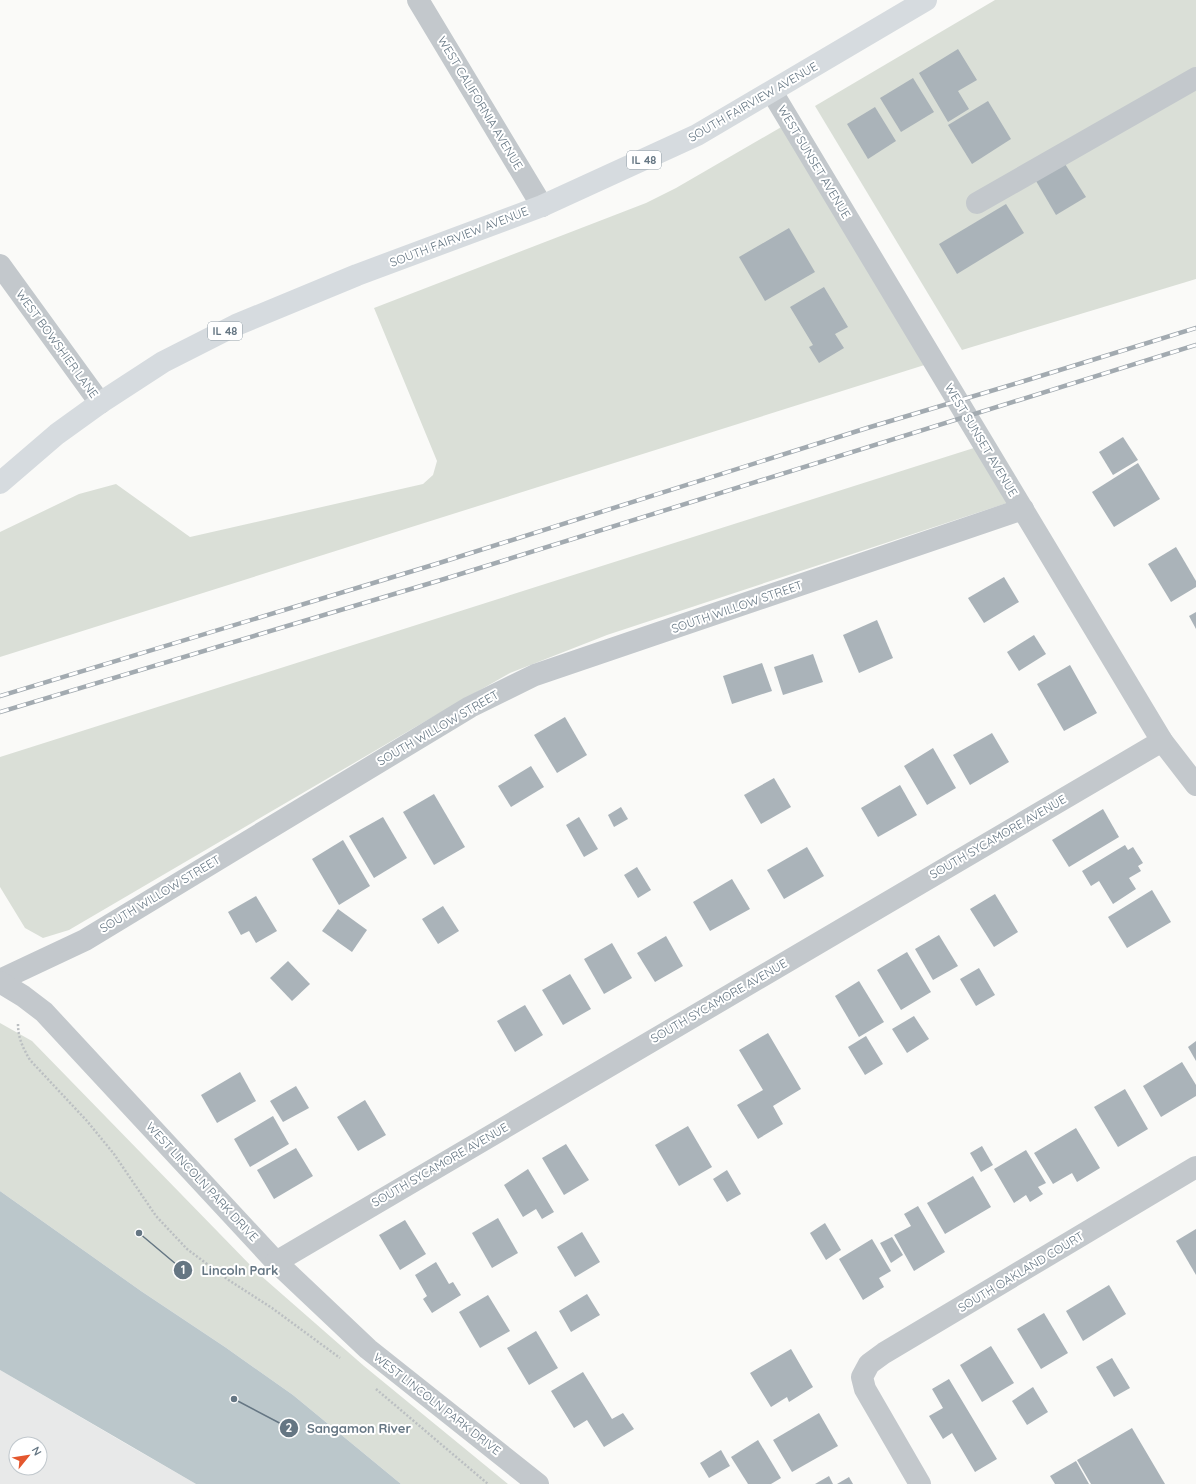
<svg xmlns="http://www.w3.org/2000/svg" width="1196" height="1484" font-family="Quicksand,sans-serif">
<rect width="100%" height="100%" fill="#fafaf8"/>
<path fill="#e8e9e9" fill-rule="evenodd" d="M0,1370l123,72 73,42h-196zM16,1444h24v24h-24z"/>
<g fill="#dadfd7">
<path d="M995,0h201v279l-234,71 -147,-244z"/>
<path d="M790,122l144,240 -934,295v-125l79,-38 37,-10 74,53 233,-53 10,-9 4,-14 -63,-153 272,-105 30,-15z"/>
<path d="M977,447l33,55 -403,133 -97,38 -86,49 -355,208 -26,8 -18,-10 -25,-41v-130z"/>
<path d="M0,1023l32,18 227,233 105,92 144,118h-107l-108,-89 -68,-48 -84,-56 -141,-100z"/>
</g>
<path fill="#bbc7cb" d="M0,1191l141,100 84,56 68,48 108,89h-205l-196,-114z"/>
<g fill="#aab3b9">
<path d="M958,49l19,31 -19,11 11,18 -21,13 -29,-49z"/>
<path d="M913,78l21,34 -33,20 -21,-34z"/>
<path d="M988,101l23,38 -39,25 -24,-39z"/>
<path d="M875,107l21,34 -28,18 -21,-35z"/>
<path d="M1065,164l21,33 -30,18 -20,-34z"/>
<path d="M1006,204l18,29 -67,41 -18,-30z"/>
<path d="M789,228l26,44 -50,29 -26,-44z"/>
<path d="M824,287l24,40 -13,7 9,14 -25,15 -10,-16 4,-2 -23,-38z"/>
<path d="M1123,437l15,23 -25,15 -14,-23z"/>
<path d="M1138,463l22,36 -46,28 -22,-35z"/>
<path d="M1176,547l20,34v6l-25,15 -23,-38z"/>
<path d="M1004,577l15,25 -35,21 -16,-25z"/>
<path d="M1196,612v17l-7,-13z"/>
<path d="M877,620l16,38 -34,15 -16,-38z"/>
<path d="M1034,635l12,19 -27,17 -12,-19z"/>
<path d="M813,654l10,28 -40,13 -9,-28z"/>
<path d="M762,663l10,28 -40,13 -9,-28z"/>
<path d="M1070,665l27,48 -33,18 -27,-47z"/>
<path d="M565,717l22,38 -30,18 -23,-38z"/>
<path d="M992,733l17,29 -39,23 -17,-30z"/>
<path d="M933,748l23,40 -29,17 -23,-39z"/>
<path d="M531,766l13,21 -33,20 -13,-21z"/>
<path d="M774,778l17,29 -30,17 -17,-29z"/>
<path d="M900,785l17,30 -39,22 -17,-29z"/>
<path d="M434,794l31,53 -31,18 -31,-53z"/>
<path d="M621,807l7,12 -14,8 -6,-12z"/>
<path d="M1103,809l16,28 -50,30 -17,-27z"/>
<path d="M383,817l24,41 -33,20 -25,-42z"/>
<path d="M579,817l19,32 -14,8 -18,-32z"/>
<path d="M343,840l27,46 -31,19 -27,-46z"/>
<path d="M1125,845l3,5 5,-3 10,16 -5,3 3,5 -12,7 7,11 -23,15 -14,-23 -8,5 -9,-15z"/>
<path d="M807,847l17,29 -40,23 -17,-29z"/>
<path d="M637,867l14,23 -13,8 -14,-23z"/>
<path d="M732,879l18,30 -40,22 -17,-29z"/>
<path d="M1152,890l19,32 -44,26 -19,-31z"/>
<path d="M995,894l23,38 -24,15 -24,-38z"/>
<path d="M256,896l21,35 -21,12 -7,-12 -8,4 -13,-23z"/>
<path d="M443,906l16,25 -21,13 -16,-25z"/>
<path d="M338,909l29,21 -15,22 -30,-21z"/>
<path d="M939,935l19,31 -25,14 -18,-31z"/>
<path d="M666,936l17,30 -28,16 -18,-29z"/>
<path d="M612,943l20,35 -28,16 -20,-35z"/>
<path d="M907,952l24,40 -30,18 -24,-40z"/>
<path d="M288,961l22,23 -18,17 -22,-23z"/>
<path d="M979,968l16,27 -19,11 -16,-27z"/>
<path d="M570,974l21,35 -28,16 -21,-35z"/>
<path d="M859,981l25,41 -25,15 -24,-41z"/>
<path d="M525,1005l18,30 -28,17 -18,-31z"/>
<path d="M914,1016l15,23 -22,14 -15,-24z"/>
<path d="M768,1033l33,56 -28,17 10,18 -25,15 -21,-34 26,-15 -24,-40z"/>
<path d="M866,1036l17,28 -18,11 -17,-28z"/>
<path d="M1196,1041v20l-8,-14z"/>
<path d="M1182,1062l14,23v11l-35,21 -18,-31z"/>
<path d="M240,1072l16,29 -39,22 -16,-28z"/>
<path d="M296,1086l13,22 -26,14 -13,-21z"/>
<path d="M1125,1089l23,40 -30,18 -24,-40z"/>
<path d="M365,1100l21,35 -28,16 -21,-34z"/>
<path d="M273,1116l16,28 -39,23 -16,-28z"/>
<path d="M688,1126l24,41 -33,19 -24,-41z"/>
<path d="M1076,1128l24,40 -23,14 -5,-9 -19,11 -19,-31z"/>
<path d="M566,1144l23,36 -25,15 -22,-37z"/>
<path d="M982,1146l11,19 -12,7 -11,-19z"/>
<path d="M296,1148l17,28 -39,23 -17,-29z"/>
<path d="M1026,1150l20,33 -8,4 5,7 -13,8 -4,-7 -12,8 -20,-34z"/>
<path d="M528,1169l26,43 -12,7 -6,-10 -13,8 -19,-32z"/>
<path d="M727,1170l14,24 -14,8 -14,-23z"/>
<path d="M973,1176l18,31 -46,27 -18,-31z"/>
<path d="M918,1206l27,46 -31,19 -20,-36 17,-9 -7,-12z"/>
<path d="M498,1218l20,35 -26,15 -20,-35z"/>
<path d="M405,1220l21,34 -26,16 -21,-35z"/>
<path d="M825,1223l16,27 -15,10 -16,-27z"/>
<path d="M1196,1229v46l-20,-34z"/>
<path d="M582,1232l18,30 -25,15 -18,-30z"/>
<path d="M892,1237l11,18 -12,8 -11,-20z"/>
<path d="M872,1239l19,32 -12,7 5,9 -21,13 -24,-41z"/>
<path d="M436,1262l13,22 4,-2 8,13 -29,18 -9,-14 4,-3 -12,-21z"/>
<path d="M1109,1285l17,29 -43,27 -17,-30z"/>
<path d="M587,1294l13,21 -29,17 -12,-21z"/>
<path d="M488,1295l22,36 -30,17 -21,-36z"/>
<path d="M1044,1313l24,40 -27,16 -24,-40z"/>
<path d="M536,1331l22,37 -29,17 -22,-37z"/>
<path d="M991,1346l23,37 -32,19 -22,-37z"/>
<path d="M791,1349l22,38 -24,15 -2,-5 -16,10 -21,-34z"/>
<path d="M1112,1358l18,30 -16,9 -18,-30z"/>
<path d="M583,1372l29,47 11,-6 11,16 -30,18 -17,-27 -13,8 -23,-37z"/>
<path d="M949,1379l48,80 -22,13 -23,-39 -9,6 -14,-23 14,-8 -11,-19z"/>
<path d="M1033,1387l15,25 -21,13 -15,-24z"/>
<path d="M819,1413l19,33 -46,26 -19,-32z"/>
<path d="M1132,1428l33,56h-74l-14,-24z"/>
<path d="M758,1440l23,38 -10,6h-23l-17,-27z"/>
<path d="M721,1450l9,16 -21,12 -9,-15z"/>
<path d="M1076,1461l13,23h-34l-5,-8z"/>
<path d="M829,1476l4,8h-18z"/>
<path d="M849,1477l4,7h-16z"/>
</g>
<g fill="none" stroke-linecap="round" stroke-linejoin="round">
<g stroke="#bbbfc2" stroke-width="2.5" stroke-dasharray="2 2" stroke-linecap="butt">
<path d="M18,1024c0,14 5,24 12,36l57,61 27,33 42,62 31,33 40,30 45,29 68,50"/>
<path d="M376,1389l112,95"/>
</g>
<g stroke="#c3c8cc" stroke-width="22">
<path d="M418,0l124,206"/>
<path d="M772,92l390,649 34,44"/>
<path d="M977,203l219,-125"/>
<path d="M0,265l100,138"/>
<path d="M0,980l85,-40 385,-233 65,-32 488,-166"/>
<path d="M0,982l23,14 21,16 232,250 92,87 170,135"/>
<path d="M276,1262l886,-521"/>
<path d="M920,1484l-55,-95 -3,-12 7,-13 15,-11 312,-186"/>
</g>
<path stroke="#d6dbdf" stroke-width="22" d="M0,483l57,-49 43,-31 63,-41 73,-37 121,-50 185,-69 155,-71 229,-135"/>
<g stroke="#a2aab0" stroke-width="4.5">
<g id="rail">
<path d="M0,696l436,-132 431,-136 154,-46 175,-54"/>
<path d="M0,712l441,-132 755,-235"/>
</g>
</g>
<use href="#rail" stroke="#fff" stroke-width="3" stroke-dasharray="9" stroke-linecap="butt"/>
</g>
<g text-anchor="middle" stroke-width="4" stroke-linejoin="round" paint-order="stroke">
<g fill="#fff" stroke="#939fa8" stroke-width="1">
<rect x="627" y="151" width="34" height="18" rx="3"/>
<rect x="208" y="322" width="34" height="18" rx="3"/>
</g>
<g font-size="11" font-weight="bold" fill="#657683">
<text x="644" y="164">IL 48</text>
<text x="225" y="335">IL 48</text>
</g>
<g font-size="12" fill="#657683" stroke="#fff">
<text transform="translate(753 102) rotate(-30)" y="4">SOUTH FAIRVIEW AVENUE</text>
<text transform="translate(480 103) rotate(59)" y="4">WEST CALIFORNIA AVENUE</text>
<text transform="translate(814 162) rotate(59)" y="4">WEST SUNSET AVENUE</text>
<text transform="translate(459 237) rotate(-21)" y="4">SOUTH FAIRVIEW AVENUE</text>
<text transform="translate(57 344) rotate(54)" y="4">WEST BOWSHIER LANE</text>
<text transform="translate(981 440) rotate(59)" y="4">WEST SUNSET AVENUE</text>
<text transform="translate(737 607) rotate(-19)" y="4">SOUTH WILLOW STREET</text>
<text transform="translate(438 728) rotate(-30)" y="4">SOUTH WILLOW STREET</text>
<text transform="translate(998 837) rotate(-30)" y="4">SOUTH SYCAMORE AVENUE</text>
<text transform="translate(160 894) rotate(-31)" y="4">SOUTH WILLOW STREET</text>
<text transform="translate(719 1001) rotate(-30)" y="4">SOUTH SYCAMORE AVENUE</text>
<text transform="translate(440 1165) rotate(-30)" y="4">SOUTH SYCAMORE AVENUE</text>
<text transform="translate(202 1182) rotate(47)" y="4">WEST LINCOLN PARK DRIVE</text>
<text transform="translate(1021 1272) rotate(-31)" y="4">SOUTH OAKLAND COURT</text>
<text transform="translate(437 1404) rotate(38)" y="4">WEST LINCOLN PARK DRIVE</text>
</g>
</g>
<path fill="none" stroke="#657683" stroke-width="1.5" d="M139 1233L183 1270M234 1399L289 1428"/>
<g fill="#657683" stroke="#fff" stroke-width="1.5">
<circle cx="139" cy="1233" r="4"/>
<circle cx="234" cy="1399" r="4"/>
<circle cx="183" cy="1270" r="10"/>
<circle cx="289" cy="1428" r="10"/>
</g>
<g font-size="12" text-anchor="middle" font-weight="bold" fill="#fff">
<text x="183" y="1274">1</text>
<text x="289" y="1432">2</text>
</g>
<g font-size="13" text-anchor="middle" font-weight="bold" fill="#657683" stroke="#fff" stroke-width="4" stroke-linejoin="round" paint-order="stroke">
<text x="240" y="1275">Lincoln Park</text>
<text x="359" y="1433">Sangamon River</text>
</g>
<g transform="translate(28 1456) rotate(60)"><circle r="19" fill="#ffffff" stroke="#c1c8cd"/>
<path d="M0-3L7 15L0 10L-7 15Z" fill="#e4572e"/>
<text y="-6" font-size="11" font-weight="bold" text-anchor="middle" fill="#657683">N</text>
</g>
</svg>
